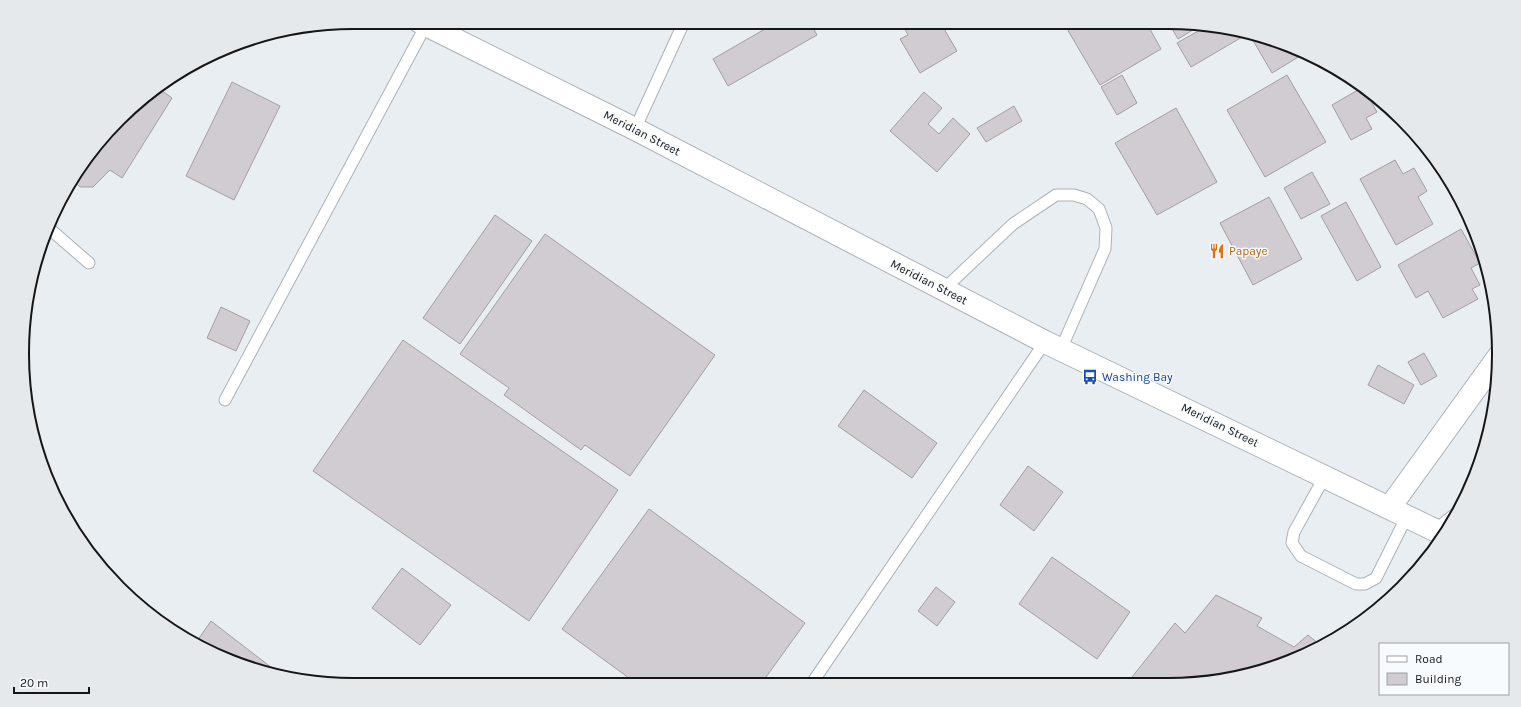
<svg xmlns="http://www.w3.org/2000/svg" width="1521" height="707" font-family="Karla,sans-serif">
<rect width="100%" height="100%" fill="#e9eef3"/>
<g fill="#d1ccd1" stroke="#a39ea4">
<path d="M777,22h33l7,13 -89,51 -15,-27z"/>
<path d="M824,22h15l-11,7z"/>
<path d="M901,22h39l17,29 -37,22 -20,-34 8,-4z"/>
<path d="M1034,22h17l-13,7z"/>
<path d="M1063,22h83l15,27 -61,36z"/>
<path d="M1168,22l33,3 -23,14z"/>
<path d="M1207,26l25,2 17,5 -58,34 -14,-24z"/>
<path d="M1254,35l40,12 11,6 -33,20 -21,-36z"/>
<path d="M1122,75l15,28 -20,12 -16,-28z"/>
<path d="M1287,75l39,67 -61,35 -38,-67z"/>
<path d="M232,82l48,24 -46,94 -48,-24z"/>
<path d="M161,85v5l11,8 -50,80 -12,-8 -17,17h-13l-6,-6 8,-13 53,-64z"/>
<path d="M1363,87l14,25 -11,6 6,11 -21,11 -19,-35z"/>
<path d="M924,92l18,16 -14,16 11,10 14,-16 17,16 -33,38 -47,-41z"/>
<path d="M1014,106l8,15 -36,21 -9,-14z"/>
<path d="M1176,108l41,74 -60,33 -42,-72z"/>
<path d="M1395,160l8,14 11,-6 13,23 -9,6 15,27 -37,21 -36,-66z"/>
<path d="M1312,172l18,32 -29,15 -17,-31z"/>
<path d="M1269,197l33,62 -49,26 -33,-62z"/>
<path d="M1346,202l35,65 -24,14 -36,-65z"/>
<path d="M495,215l37,26 -72,103 -37,-26z"/>
<path d="M1461,229l19,34 -9,5 9,17 -8,4 6,10 -35,19 -15,-27 -12,7 -18,-33z"/>
<path d="M545,234l170,121 -85,121 -45,-31 -4,5 -77,-55 5,-7 -49,-34z"/>
<path d="M221,307l29,14 -14,30 -29,-13z"/>
<path d="M403,340l215,150 -89,131 -216,-150z"/>
<path d="M1424,353l13,23 -16,9 -13,-23z"/>
<path d="M1378,365l36,20 -10,19 -36,-19z"/>
<path d="M864,390l73,53 -25,35 -74,-52z"/>
<path d="M1028,466l35,26 -29,39 -34,-26z"/>
<path d="M649,509l156,114 -44,61h-124l-75,-55z"/>
<path d="M1052,557l78,55 -33,47 -78,-55z"/>
<path d="M402,568l49,37 -31,40 -48,-37z"/>
<path d="M936,587l19,15 -18,24 -19,-15z"/>
<path d="M1216,595l46,23 -5,8 37,21 14,-12 12,10 -25,15 -84,22h-83l47,-59 10,10z"/>
<path d="M211,621l74,57 -58,-18 -30,-19z"/>
</g>
<g fill="none" stroke-linecap="round" stroke-linejoin="round">
<g stroke="#adb2b7" stroke-width="13">
<g id="service">
<path d="M635,129l49,-107"/>
<path d="M51,230l38,33"/>
<path d="M944,289l69,-65 43,-29h18l13,4 12,10 7,19 -1,21 -44,100"/>
<path d="M225,400l201,-375"/>
<path d="M1325,476l-31,56 -2,11 9,13 55,28h9l11,-6 31,-62"/>
<path d="M1435,530l20,-16"/>
<path d="M812,683l233,-341"/>
</g>
</g>
<g stroke="#adb2b7" stroke-width="24">
<path id="minor" d="M1390,507l109,-151"/>
</g>
<g stroke="#adb2b7" stroke-width="24">
<path id="primary" d="M420,22l215,107 410,213 398,192"/>
</g>
<use href="#service" stroke="#fff" stroke-width="11"/>
<use href="#minor" stroke="#fff" stroke-width="22"/>
<use href="#primary" stroke="#fff" stroke-width="22"/>
</g>
<defs>
<g id="restaurant-bare" transform="scale(1.2)"><path d="M-5-6h1v4h1v-4h1v4h1v-4h1v5L-1.5 .5V6h-2V.5L-5-1ZM5-6V6H3V1.5H1.5Q1.5-4 5-6Z" fill="#e8710a" stroke="#f8fbfe" stroke-width="2.5" paint-order="stroke"/></g>
<g id="bus-bare" transform="scale(1.2)"><path d="M-5-6H5V4H4V6H2V4H-2V6H-4V4H-5ZM-3.5-4V0h7V-4ZM-3.5 1.2v1.5H-2V1.2ZM2 1.2v1.5H3.5V1.2Z" fill="#1a4fb4" stroke="#f8fbfe" stroke-width="2.5" paint-order="stroke"/></g>
</defs>
<g fill-rule="evenodd">
<use href="#restaurant-bare" x="1217" y="251"/>
<use href="#bus-bare" x="1090" y="377"/>
</g>
<g text-anchor="middle" stroke-width="3" stroke-linejoin="round" paint-order="stroke">
<g font-size="12" fill="#141618" stroke="#f8fbfe">
<text transform="translate(642 133) rotate(27)" y="4">Meridian Street</text>
<text transform="translate(929 282) rotate(27)" y="4">Meridian Street</text>
<text transform="translate(1220 425) rotate(26)" y="4">Meridian Street</text>
</g>
<g font-size="12" fill="#c56008" stroke="#f8fbfe" text-anchor="start">
<text x="1229" y="255">Papaye</text>
</g>
<g font-size="12" fill="#164399" stroke="#f8fbfe" text-anchor="start">
<text x="1102" y="381">Washing Bay</text>
</g>
</g>
<path d="M0 0H1521V707H0ZM353 29H1168A324 324 0 0 1 1492 353V354A324 324 0 0 1 1168 678H353A324 324 0 0 1 29 354V353A324 324 0 0 1 353 29Z" fill="#e6e9ec" fill-rule="evenodd"/>
<path fill="none" stroke="#141618" stroke-width="2" d="M353 29H1168A324 324 0 0 1 1492 353V354A324 324 0 0 1 1168 678H353A324 324 0 0 1 29 354V353A324 324 0 0 1 353 29Z"/>
<rect x="1379" y="643" width="130" height="52" fill="#f8fbfe" stroke="#9d9fa2"/>
<rect x="1387" y="656" width="20" height="6" fill="#ffffff" stroke="#9d9fa2"/>
<text x="1415" y="663" font-size="12" fill="#141618">Road</text>
<rect x="1387" y="673" width="20" height="12" fill="#d1ccd1" stroke="#9d9fa2"/>
<text x="1415" y="683" font-size="12" fill="#141618">Building</text>
<path d="M14 687v6h75v-6" fill="none" stroke="#141618" stroke-width="2"/>
<text x="20" y="687" font-size="12" fill="#141618" stroke="#f8fbfe" stroke-width="3" paint-order="stroke">20 m</text>
</svg>
